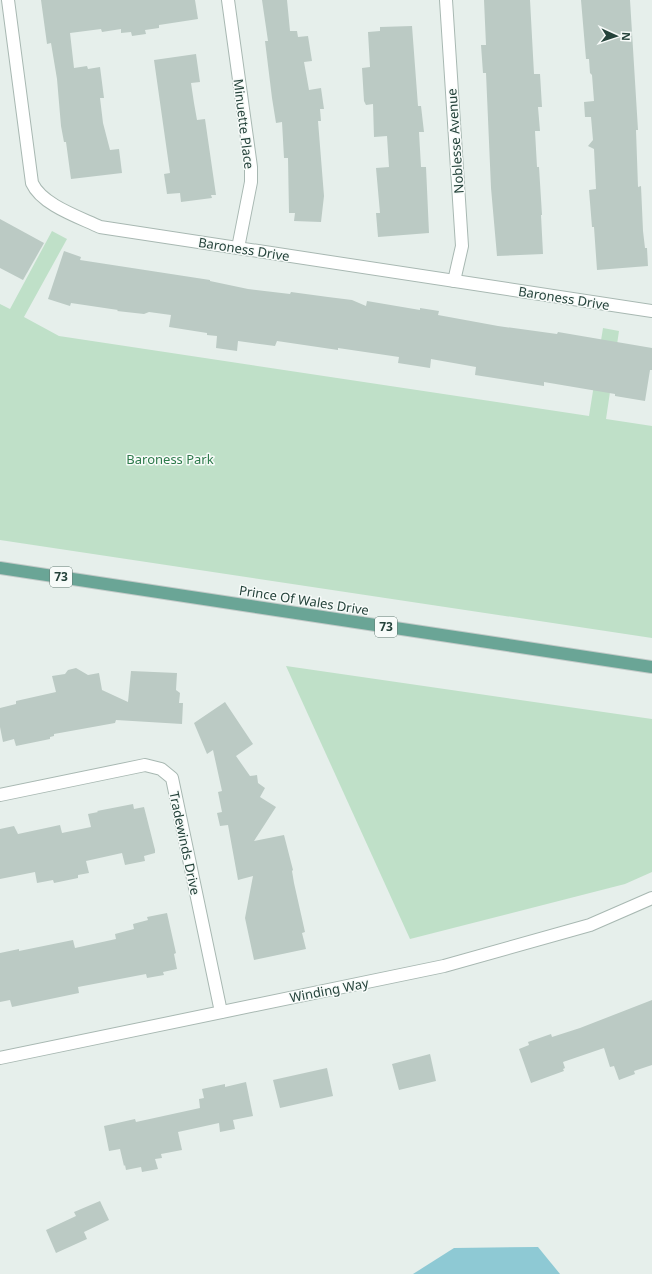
<svg xmlns="http://www.w3.org/2000/svg" width="652" height="1274" font-family="'Noto Sans',sans-serif">
<rect width="100%" height="100%" fill="#e6efeb"/>
<g fill="#bfe0c8">
<path d="M52,231l15,8 -43,78 35,19 530,80 14,-88 16,3 -13,88 46,7v212l-652,-98v-236l10,5z"/>
<path d="M286,666l366,53v153l-27,12 -215,55z"/>
</g>
<path fill="#8ec9d4" d="M538,1247l22,27h-147l41,-26z"/>
<g fill="#bbcac4">
<path d="M41,0h154l3,19 -39,6v3l-14,2 1,4 -14,2 -1,-4 -10,1v-4l-19,3 -1,-3 -31,4 4,35 13,-2 1,3 12,-2 4,31h-4l3,25 7,27 9,-1 3,24 -51,6 -5,-37h-2l-3,-16 -4,-47 -6,-36 -4,1z"/>
<path d="M262,0h25l3,31h7l1,6 10,-1 4,25 -8,1 5,28 12,-2 3,21h-4l1,12h-3l6,75 -3,26 -27,-1 1,-8h-6l-1,-55h-4l-2,-36 -6,1 -4,-25 -7,-57h3z"/>
<path d="M484,0h46l4,74h6l2,33h-4l2,24h-5l2,36h2l3,48h-1l2,39 -46,2 -6,-68 -5,-115h-3l-2,-28h5z"/>
<path d="M581,0h49l8,130h-2l2,57 3,-1 2,45 2,17h2l1,18 -51,4 -3,-43h-2l-3,-37 7,-1 -2,-40 -6,-3 5,-6 -2,-23h-6l-1,-15 10,-1 -2,-26 -2,-2 -1,-14h-3z"/>
<path d="M412,26l6,80h3l3,26h-5l2,35h5l3,66 -51,4 -2,-24h4l-4,-45 13,-1 -2,-31 -13,1 -1,-33 -7,1 -2,-4 -2,-33 8,-1 -2,-35 12,-1v-4z"/>
<path d="M196,54l4,28 -9,1 3,20 3,17 8,-1 11,76h-5l1,3 -31,4 -1,-9 -13,1 -3,-20 6,-1 -16,-113z"/>
<path d="M0,219l44,24 -21,37 -23,-12z"/>
<path d="M64,251l17,6 -1,3 130,20v1l38,8 42,5 1,-2 37,5 24,3 14,6 1,-5 53,9v-2l19,3 -1,4 60,11 59,8 1,-2 94,16v22h-2l-5,31 -30,-5v-2l-71,-12v4l-69,-11 1,-8 -45,-8 -1,9 -32,-5 1,-6 -61,-9v2l-61,-9 -2,5 -37,-5 -1,10 -21,-3 1,-12 -10,-1v-2l-38,-6 2,-12 -22,-3 -5,2 -27,-3 1,-1 -47,-7 -1,3 -22,-7z"/>
<path d="M76,668l12,7 11,-2 3,17 26,12 3,-31 46,2 -1,17 4,3 -1,10h4l-1,21 -66,-4 -1,3 -61,11v2l-4,1v2l-34,7 -2,-7 -11,3 -3,-15v-19l16,-4v-3l40,-9 -4,-16 13,-2 3,-4z"/>
<path d="M225,702l28,42 -17,12 14,20 7,-1 1,8 7,5 -5,9 16,10 -22,34 30,-6 9,35 -1,1 2,12 11,49 -3,1 4,16 -52,11 -9,-42 8,-42 -15,4 -10,-55 -8,1 -3,-13 5,-1 -4,-20 4,-1 -9,-41 -6,4 -13,-31z"/>
<path d="M133,804l1,5 10,-2 11,43v3l-11,3 1,5 -20,4 -3,-12 -36,8 3,12 -11,2v3l-24,5 -1,-3 -16,3 -2,-11 -35,7v-50l14,-3 4,8 42,-9 2,8 29,-6 -3,-13 10,-2 -1,-1z"/>
<path d="M167,913l9,40 -2,1 3,15 -14,3 1,3 -17,3 -1,-4 -68,13 1,6 -67,14 -2,-7 -10,2v-49l19,-4v2l54,-11 2,8 41,-9 -1,-5 19,-5 -1,-5 15,-4 -1,-3z"/>
<path d="M652,1000v65l-18,6 1,3 -16,6 -5,-14 -4,1 -6,-19 -41,14 2,6 -2,1 1,2 -33,12 -12,-34 10,-4 -1,-3 23,-8 1,3 28,-9z"/>
<path d="M430,1054l6,27 -37,9 -7,-26z"/>
<path d="M327,1068l6,28 -53,12 -7,-28z"/>
<path d="M246,1082l7,34 -20,4 2,9 -15,3 -1,-9 -41,9 4,18 -21,4 1,4 -7,1 3,10 -16,3 -1,-5 -15,3 -1,-5 -1,1 -4,-17 -11,2 -5,-25 31,-7 1,3 64,-14 -1,-9 5,-1 -2,-9 23,-5v3z"/>
<path d="M100,1201l9,19 -25,12 3,7 -31,14 -10,-23 30,-14 -2,-4z"/>
</g>
<g fill="none" stroke-linecap="round" stroke-linejoin="round">
<g stroke="#a8b8b2" stroke-width="14">
<g id="minor">
<path d="M8,0l24,183c10,22 47,34 68,44l552,84"/>
<path d="M228,0l23,167v15l-13,66"/>
<path d="M446,0l16,246 -8,35"/>
<path d="M0,795l145,-30 16,4 11,9 49,234"/>
<path d="M0,1058l444,-92 146,-41 62,-27"/>
</g>
</g>
<g stroke="#c2cac8" stroke-width="14">
<path id="major" d="M0,568l652,99"/>
</g>
<use href="#minor" stroke="#fff" stroke-width="12"/>
<use href="#major" stroke="#6aa596" stroke-width="12"/>
</g>
<g text-anchor="middle" stroke-width="3" stroke-linejoin="round" paint-order="stroke">
<g fill="#f7fbf9" stroke="#637a73" stroke-width="1">
<rect x="50" y="567" width="22" height="20" rx="3"/>
<rect x="375" y="617" width="22" height="20" rx="3"/>
</g>
<g font-size="12" font-weight="bold" fill="#24423a">
<text x="61" y="581">73</text>
<text x="386" y="631">73</text>
</g>
<g font-size="13" fill="#24423a" stroke="#f7fbf9">
<text transform="translate(244 124) rotate(83)" y="5">Minuette Place</text>
<text transform="translate(455 141) rotate(-94)" y="5">Noblesse Avenue</text>
<text transform="translate(244 249) rotate(9)" y="5">Baroness Drive</text>
<text transform="translate(564 298) rotate(9)" y="5">Baroness Drive</text>
<text transform="translate(304 600) rotate(9)" y="5">Prince Of Wales Drive</text>
<text transform="translate(185 843) rotate(78)" y="5">Tradewinds Drive</text>
<text transform="translate(329 990) rotate(-11)" y="5">Winding Way</text>
</g>
<g font-size="13" fill="#2d7a4b" stroke="#f7fbf9">
<text x="170" y="464">Baroness Park</text>
</g>
</g>
<g transform="translate(616 36) rotate(93)" stroke="#f7fbf9" stroke-width="3" paint-order="stroke">
<path d="M0-3L7 15L0 10L-7 15Z" fill="#24423a"/>
<text y="-6" font-size="11" font-weight="bold" text-anchor="middle" fill="#24423a">N</text>
</g>
</svg>
